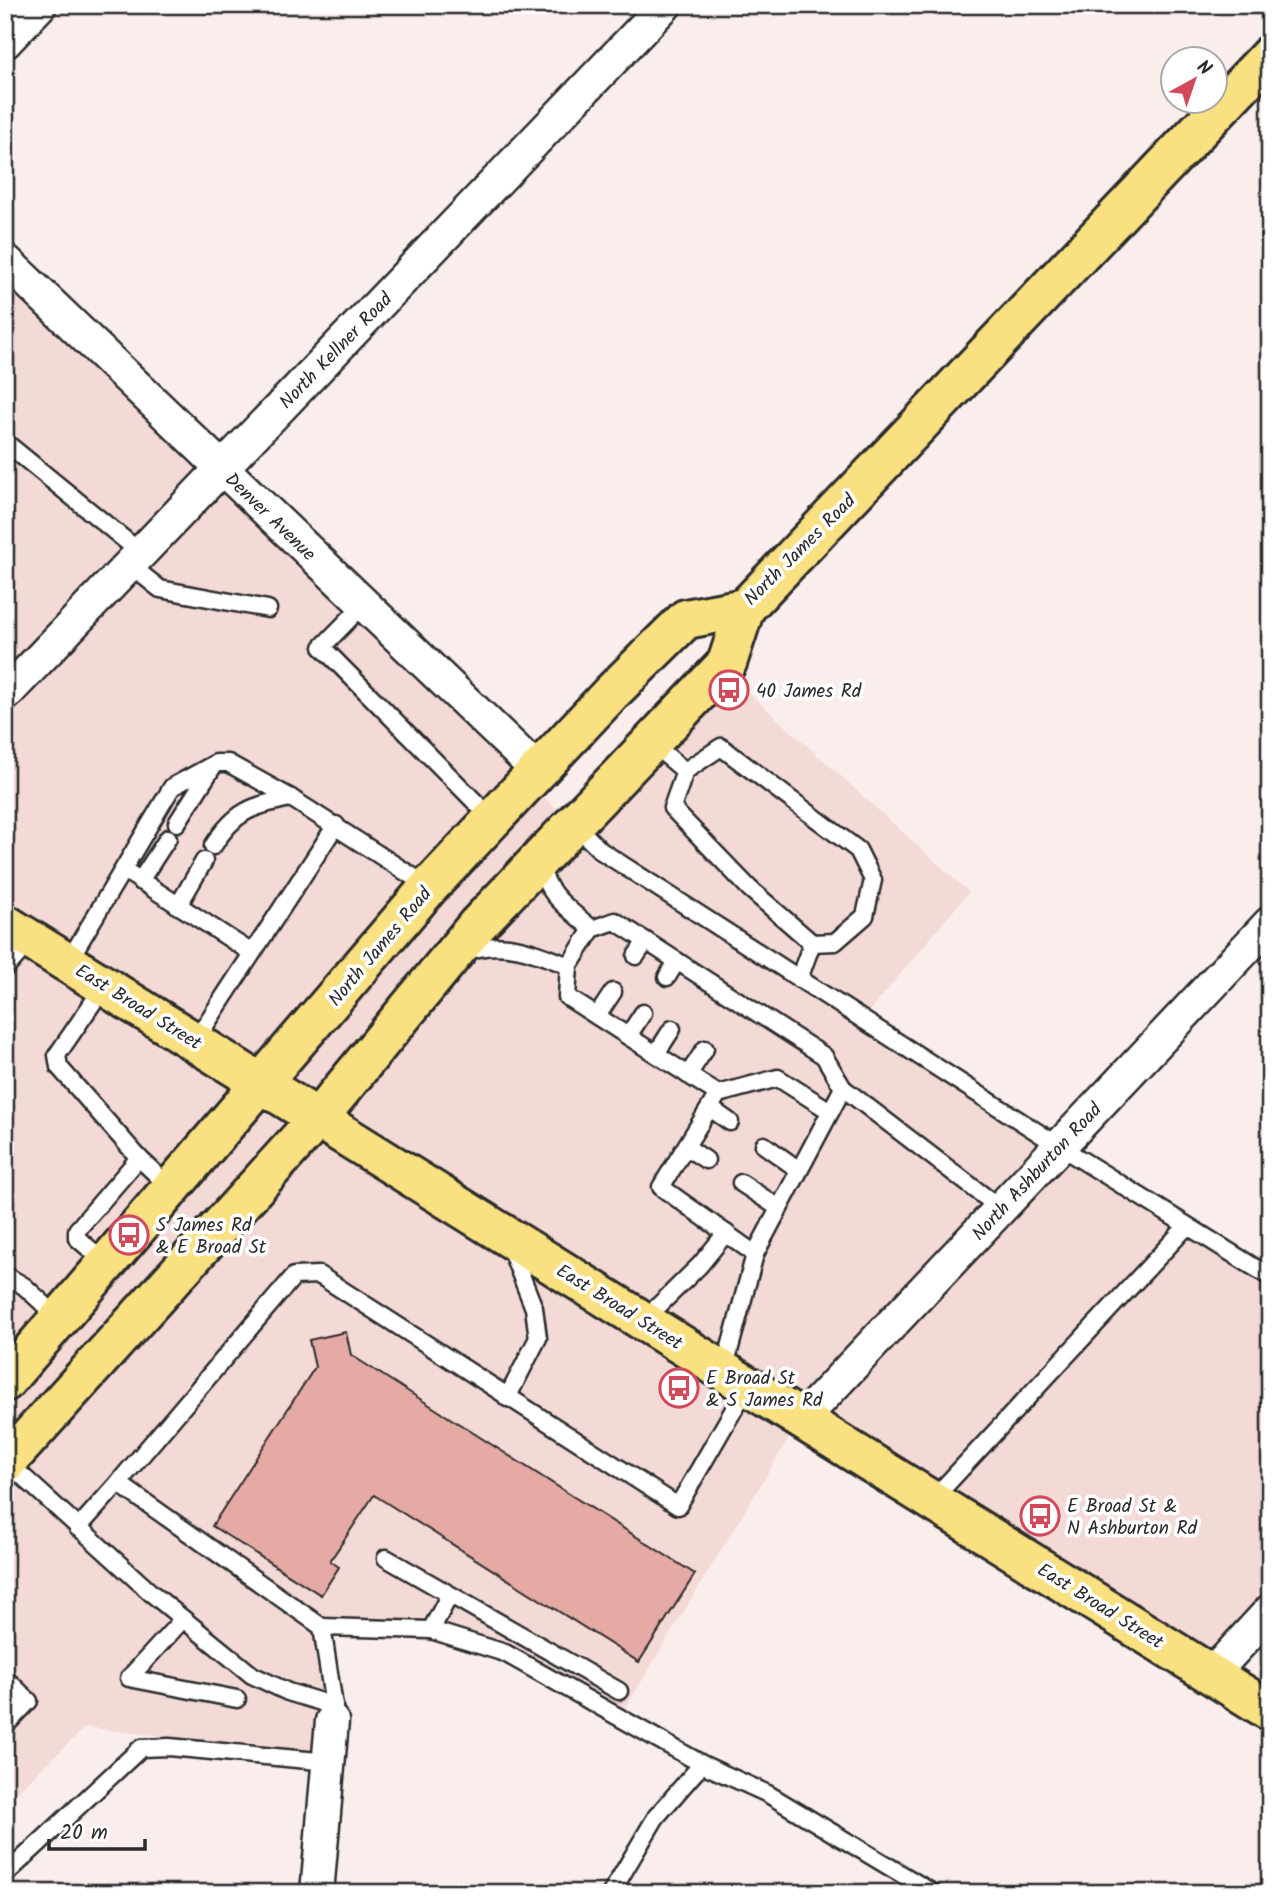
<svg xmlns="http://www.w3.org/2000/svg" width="1275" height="1898" font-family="Kalam,sans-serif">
<rect width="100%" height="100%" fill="#faeeed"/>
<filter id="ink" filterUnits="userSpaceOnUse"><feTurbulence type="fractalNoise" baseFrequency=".0143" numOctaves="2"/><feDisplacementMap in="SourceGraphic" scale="14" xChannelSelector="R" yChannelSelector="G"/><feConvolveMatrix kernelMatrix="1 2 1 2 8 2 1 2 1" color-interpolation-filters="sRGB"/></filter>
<g filter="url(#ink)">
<path fill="#f4dad7" d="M5,252l552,558 149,-156 263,238 -110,132 411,254v333l-62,68 -403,-267 -182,300 -118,-59 -183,-26 7,130 -243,-30 -81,76z"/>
<path fill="#e5aaa4" stroke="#2b2b2b" stroke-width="2" d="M346,1332l5,23 344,219 -56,88 -265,-167 -44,66 9,6 -18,28 -109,-69 103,-159 -6,-27z"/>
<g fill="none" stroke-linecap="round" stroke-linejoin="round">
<g stroke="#2b2b2b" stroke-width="21">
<g id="lane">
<path d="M5,442l136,111"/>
<path d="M130,565l30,24 108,20"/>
<path d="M363,605l-41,42 169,171"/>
<path d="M650,742l35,29"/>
<path d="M721,747l137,103 15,30 -8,36 -30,26 -23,1 -62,-54 -78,-81 13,-37z"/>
<path d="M177,823l35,-55"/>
<path d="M573,823l28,28 458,295 211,131"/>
<path d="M213,846c22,-35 38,-40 78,-48"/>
<path d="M541,861c1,31 29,49 51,68"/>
<path d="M124,870l128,83"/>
<path d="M140,881l28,-43"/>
<path d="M178,906l26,-45"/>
<path d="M465,952c36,-14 70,0 104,14"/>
<path d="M636,956l10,-15"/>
<path d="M68,962l104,-175 44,-24h12l63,35 138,89"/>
<path d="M5,969l26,-29"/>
<path d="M667,977l10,-16"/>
<path d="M799,979l13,-36"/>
<path d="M105,985l-48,70 2,12 80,91"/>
<path d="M597,1016l16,-24"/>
<path d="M628,1036l15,-23"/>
<path d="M195,1041l141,-216"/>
<path d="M656,1054l16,-25"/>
<path d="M688,1075l17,-26"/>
<path d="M718,1094l60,-16 52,33"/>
<path d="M710,1108l20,14"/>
<path d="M764,1145l35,25"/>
<path d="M686,1147l20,13"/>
<path d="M741,1183l38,25"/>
<path d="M755,1254l-94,-67 57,-93 -151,-97 2,-31 23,-37 23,-8 209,135 19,32"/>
<path d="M106,1263l-29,-25v-8l62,-72 33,31"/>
<path d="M5,1275l19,11 37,34"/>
<path d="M644,1320l56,-55 26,-32"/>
<path d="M724,1370l31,-116 88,-166 158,121"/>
<path d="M507,1398l31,-60 -4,-30 -25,-63"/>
<path d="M7,1462l143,130 102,83 36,17 46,14"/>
<path d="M932,1500l255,-274"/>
<path d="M78,1528l40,-45"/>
<path d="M386,1558l233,133"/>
<path d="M183,1619l-54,59 108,21"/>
<path d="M322,1627l109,3 74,23 197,111 66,30 165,99"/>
<path d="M431,1630l18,-34"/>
<path d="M5,1678l24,23 -24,25"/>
<path d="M332,1721l2,-15 -12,-79 -204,-144 176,-207 25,-1 359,231 70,-121"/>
<path d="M6,1874l135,-126 28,-1 160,15"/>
<path d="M611,1893l45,-76 46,-53"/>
</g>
</g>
<g stroke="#2b2b2b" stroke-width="37">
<g id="street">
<path d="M5,42l35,-37"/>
<path d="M5,260l533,511"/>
<path d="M5,695l660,-690"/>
<path d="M802,1419l468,-496"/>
<path d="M1212,1674l58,-63"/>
<path d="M317,1893l15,-172"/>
</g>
</g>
<g stroke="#2b2b2b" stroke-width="44">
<g id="primary">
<path d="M5,924l1265,787"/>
<path d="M5,1382l424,-495 182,-194 75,-74 59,-11 525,-553"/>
<path d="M5,1464l314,-347 158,-192 250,-262 18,-55"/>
</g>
</g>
<use href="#lane" stroke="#fff" stroke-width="16"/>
<use href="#street" stroke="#fff" stroke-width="32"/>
<use href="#primary" stroke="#f9e181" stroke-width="38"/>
</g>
</g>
<defs>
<g id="bus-ring" transform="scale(2.0125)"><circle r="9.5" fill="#fff" stroke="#d1495b" stroke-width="1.5"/><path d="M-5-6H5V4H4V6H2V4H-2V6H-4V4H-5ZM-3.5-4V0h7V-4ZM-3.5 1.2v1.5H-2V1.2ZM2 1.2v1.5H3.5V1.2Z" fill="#d1495b"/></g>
</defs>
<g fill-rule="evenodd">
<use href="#bus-ring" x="729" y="690"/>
<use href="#bus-ring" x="129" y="1235"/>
<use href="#bus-ring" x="679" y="1388"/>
<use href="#bus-ring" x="1040" y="1516"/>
</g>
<g text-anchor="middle" stroke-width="7" stroke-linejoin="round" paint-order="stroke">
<g font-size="19" fill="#2b2b2b" stroke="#fff">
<text transform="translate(335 350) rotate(-46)" y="7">North Kellner Road</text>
<text transform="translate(271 516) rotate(44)" y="7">Denver Avenue</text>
<text transform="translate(799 549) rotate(-45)" y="7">North James Road</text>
<text transform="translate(379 946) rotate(-50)" y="7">North James Road</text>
<text transform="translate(139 1006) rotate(32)" y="7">East Broad Street</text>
<text transform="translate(1036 1171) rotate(-47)" y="7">North Ashburton Road</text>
<text transform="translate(620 1306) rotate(32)" y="7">East Broad Street</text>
<text transform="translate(1101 1605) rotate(32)" y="7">East Broad Street</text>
</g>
<g font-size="19" fill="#2b2b2b" stroke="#fff" text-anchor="start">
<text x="756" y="697">40 James Rd</text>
<text x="156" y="1231">S James Rd<tspan x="156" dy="22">&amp; E Broad St</tspan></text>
<text x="706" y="1384">E Broad St<tspan x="706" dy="22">&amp; S James Rd</tspan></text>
<text x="1067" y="1512">E Broad St &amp;<tspan x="1067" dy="22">N Ashburton Rd</tspan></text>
</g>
</g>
<rect width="1275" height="1898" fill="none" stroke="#fff" stroke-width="28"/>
<rect x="14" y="14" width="1247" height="1870" fill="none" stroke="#2b2b2b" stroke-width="2.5" filter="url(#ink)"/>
<g transform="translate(1194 80) rotate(40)"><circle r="33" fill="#ffffff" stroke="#aaaaaa" stroke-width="2"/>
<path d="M0-5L12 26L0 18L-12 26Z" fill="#d1495b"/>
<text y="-10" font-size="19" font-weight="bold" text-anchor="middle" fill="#2b2b2b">N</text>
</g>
<path d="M49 1839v10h96v-10" fill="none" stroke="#2b2b2b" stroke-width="3.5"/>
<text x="60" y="1839" font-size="21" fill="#2b2b2b" stroke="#ffffff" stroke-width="5" paint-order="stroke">20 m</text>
</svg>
